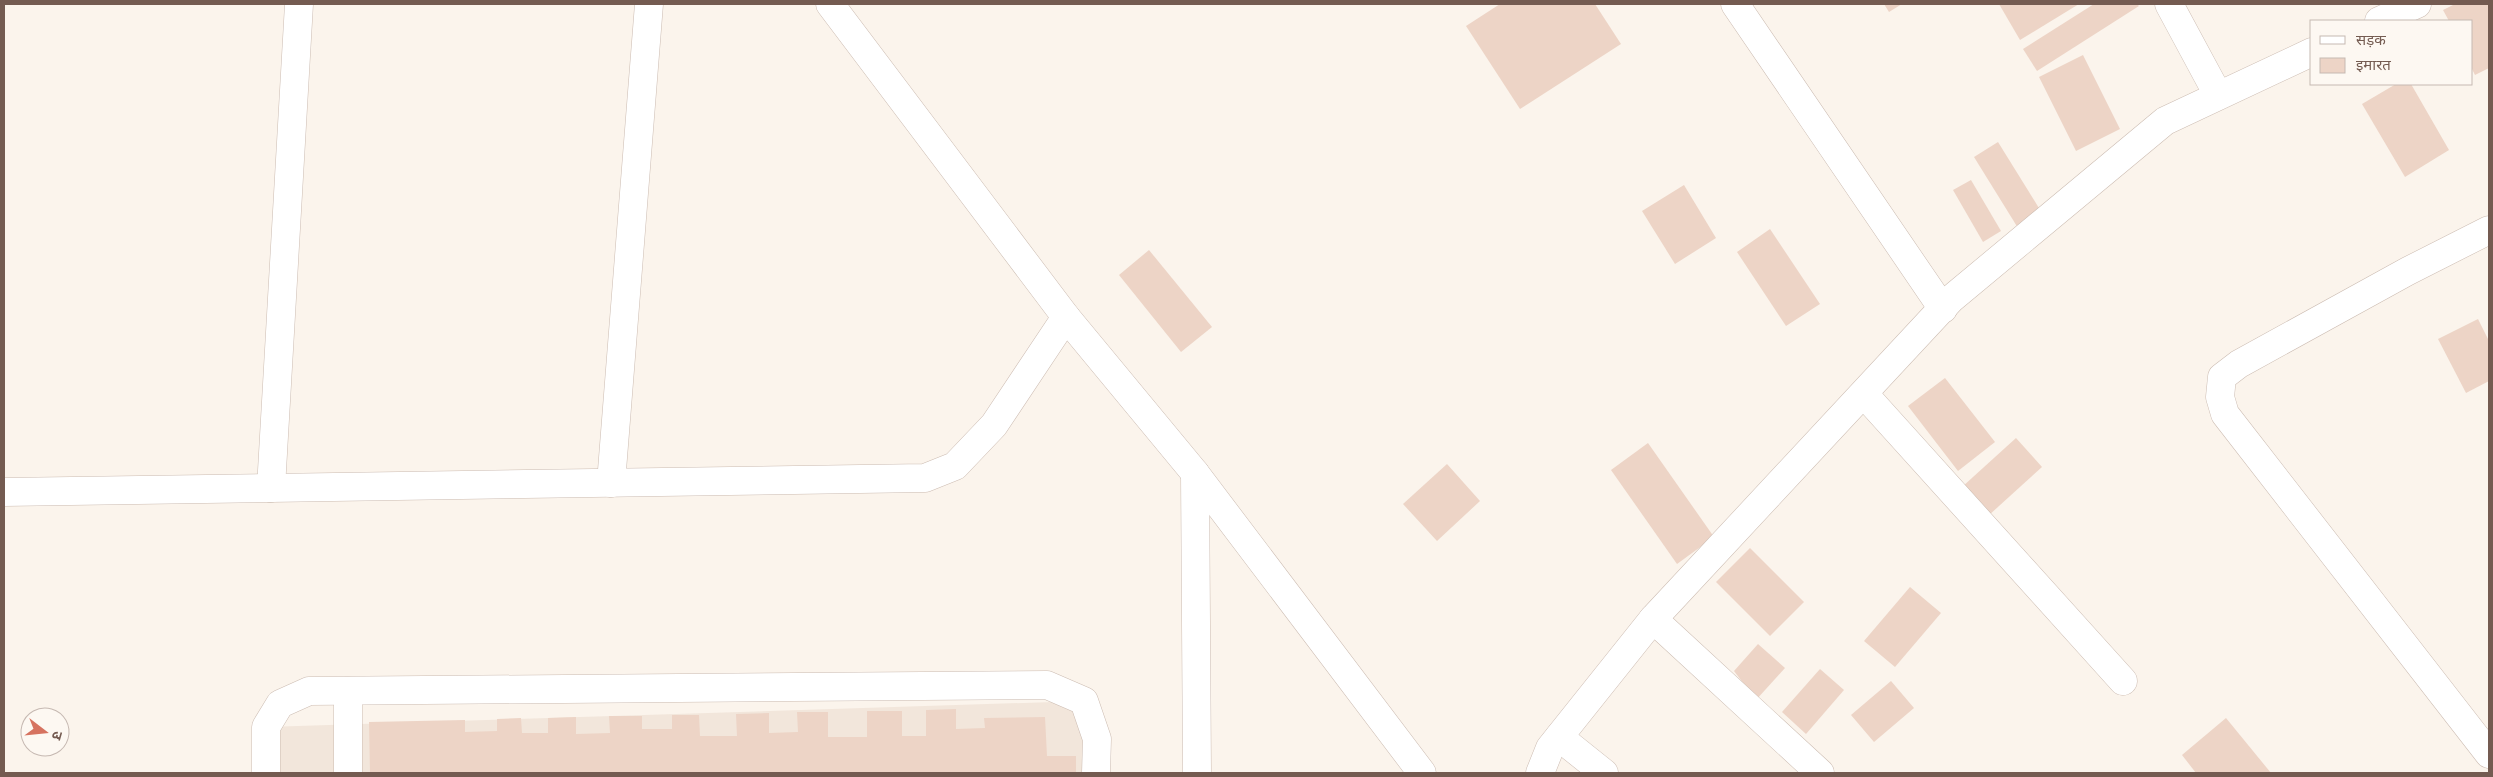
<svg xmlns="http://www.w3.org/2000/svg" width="2493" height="777" font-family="'Titillium Web','Noto Sans Devanagari',sans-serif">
<rect width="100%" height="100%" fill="#fbf4ec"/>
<path fill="#f2e6db" d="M1084,701l1,72h-819v-46z"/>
<g fill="#edd4c6">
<path d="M1500,4h95l26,40 -101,65 -54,-83z"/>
<path d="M1884,4h18l-13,8z"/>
<path d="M1999,4h80l-59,36z"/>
<path d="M2094,4h43l2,2 -102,65 -14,-22z"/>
<path d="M2455,4h34v64l-14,7 -3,-6v-48h-23l-6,-11z"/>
<path d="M2083,55l37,74 -44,22 -37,-74z"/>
<path d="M2396,84h15l38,66 -44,27 -43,-73z"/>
<path d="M1998,142l44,71 -24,15 -44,-71z"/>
<path d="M1971,180l30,51 -18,11 -30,-52z"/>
<path d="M1684,185l32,53 -41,26 -33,-53z"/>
<path d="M1770,229l50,75 -34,22 -49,-74z"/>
<path d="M1149,250l63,77 -31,25 -62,-77z"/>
<path d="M2478,319l11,22v40l-23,12 -28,-54z"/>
<path d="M1945,378l50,64 -37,29 -50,-65z"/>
<path d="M2016,438l26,29 -54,49 -26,-29z"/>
<path d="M1648,443l66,94 -37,27 -66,-94z"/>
<path d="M1447,464l33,37 -43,40 -34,-37z"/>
<path d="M1750,548l54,54 -34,34 -54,-54z"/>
<path d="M1910,587l31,26 -46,54 -31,-26z"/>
<path d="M1758,644l27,24 -29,32 -22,-29z"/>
<path d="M1820,669l24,21 -38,44 -24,-22z"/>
<path d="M1891,681l23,27 -40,34 -23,-27z"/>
<path d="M956,709v20l29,-1 -1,-10 61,-1 2,39h29v17h-706l-1,-51 96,-2v12l32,-1v-12l24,-1 1,15h26v-15l28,-1v17l34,-1 -1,-17h33v13h30v-14h27l1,21h37l-1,-22 33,-1v20l29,-1 -1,-20h31v25h39v-26h35v25h24v-26z"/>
<path d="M2226,718l45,55h-75l-14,-18z"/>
</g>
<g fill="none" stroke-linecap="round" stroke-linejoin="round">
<g stroke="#ccbcb2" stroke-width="29">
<g id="street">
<path d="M830,4l236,313 129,156 227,300"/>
<path d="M1735,4l208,305"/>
<path d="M2169,4l49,91"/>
<path d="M2379,21l38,-17"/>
<path d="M2489,230l-81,41 -169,93 -17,13 -2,20 5,17 264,340"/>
<path d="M1864,394l259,287"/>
<path d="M1195,473l2,300"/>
<path d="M611,483l38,-479"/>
<path d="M271,488l28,-484"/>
<path d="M4,492l921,-14 30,-12 39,-41 72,-108"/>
<path d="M1653,619l167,154"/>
<path d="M348,691v82"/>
<path d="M1559,737l45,36"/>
<path d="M266,773v-46l14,-23 29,-13 738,-6 37,16 13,38 -1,34"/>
<path d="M1540,773l10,-25 103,-129 298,-320 214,-178 147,-69"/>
</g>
</g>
<use href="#street" stroke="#fff" stroke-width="28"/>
</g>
<rect width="2493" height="777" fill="none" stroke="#745b51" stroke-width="10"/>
<rect x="2310" y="20" width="162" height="65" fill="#fdf8f2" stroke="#c6b9b2"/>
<rect x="2320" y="36" width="25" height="8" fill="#ffffff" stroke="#c6b9b2"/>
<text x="2356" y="45" font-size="15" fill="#745b51">सड़क</text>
<rect x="2320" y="58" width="25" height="15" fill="#edd4c6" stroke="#c6b9b2"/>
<text x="2356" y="70" font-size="15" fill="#745b51">इमारत</text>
<g transform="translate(45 732) rotate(106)"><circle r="24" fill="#fdf8f2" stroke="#c6b9b2"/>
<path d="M0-4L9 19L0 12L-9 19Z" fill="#d67360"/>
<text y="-8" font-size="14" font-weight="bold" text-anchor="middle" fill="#745b51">उ</text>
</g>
</svg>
